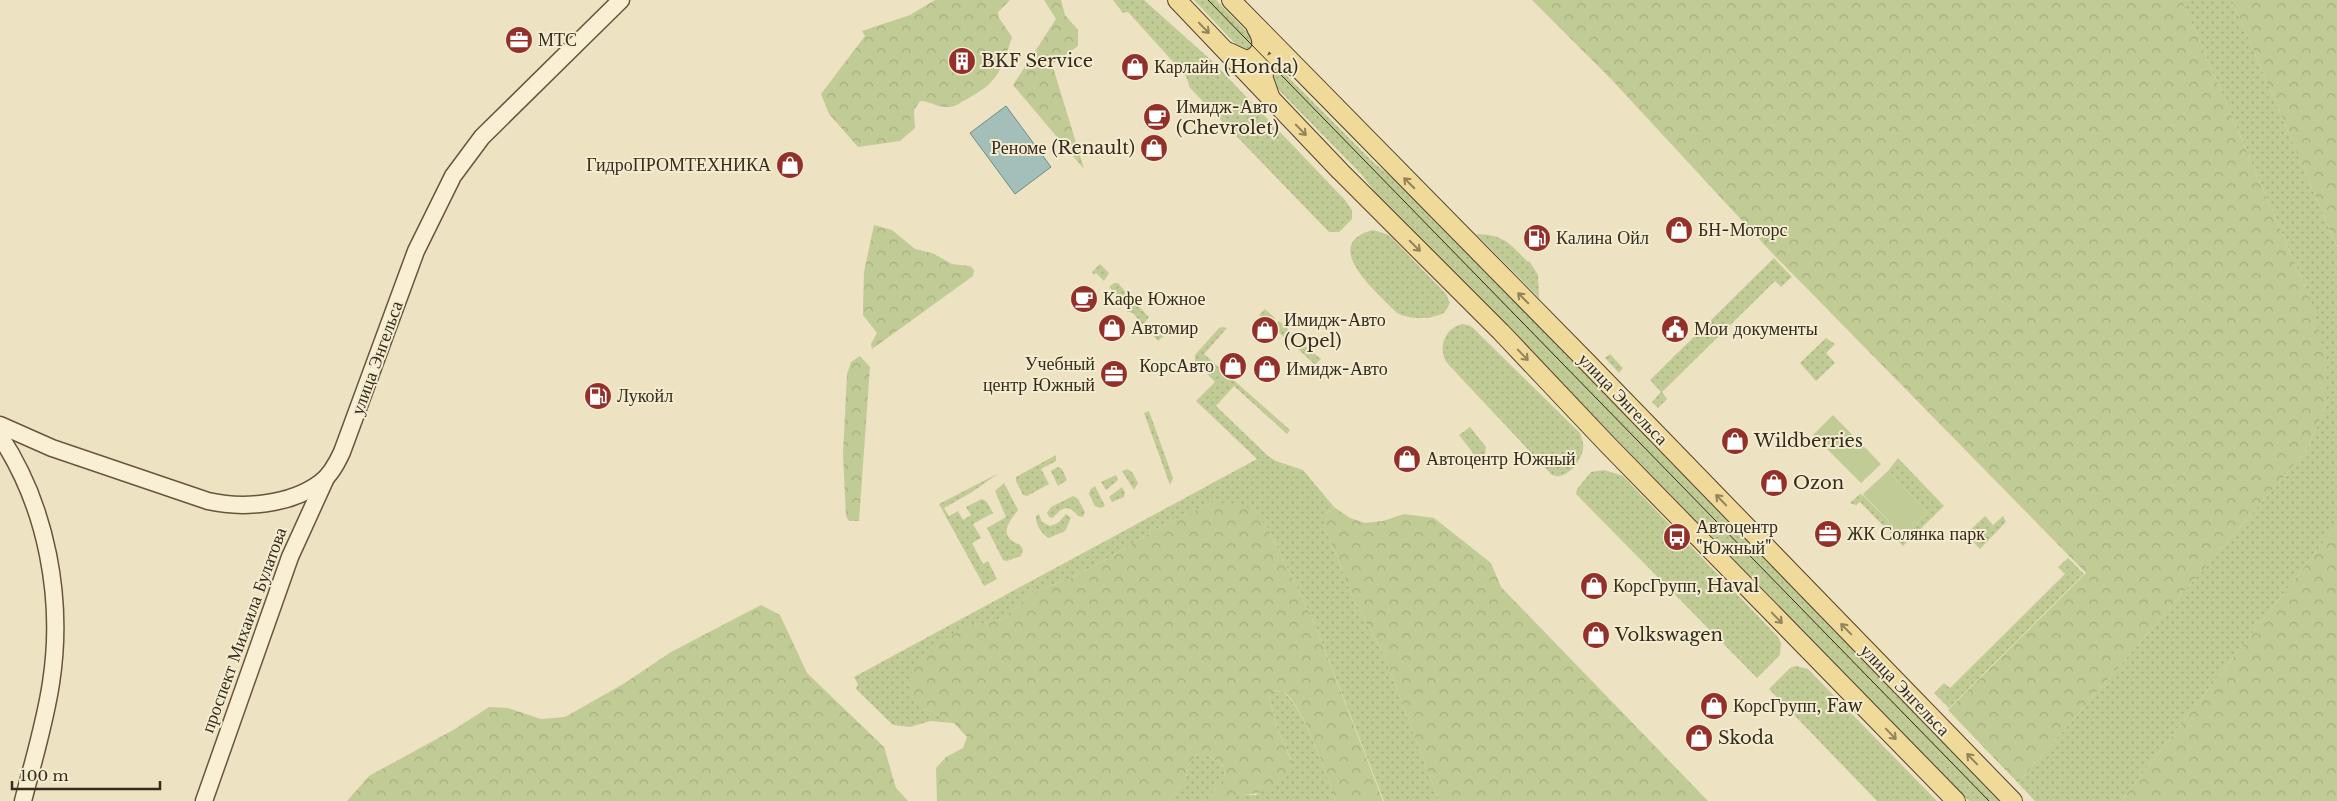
<svg xmlns="http://www.w3.org/2000/svg" width="2337" height="801" font-family="'Libre Baskerville',serif">
<defs>
<pattern id="grass-dots" width="8" height="8" patternUnits="userSpaceOnUse" patternTransform="scale(1.25)"><rect width="8" height="8" fill="#c1cb95"/><path d="M2 2h.1M6 6h.1" fill="none" stroke="#a6ae80" stroke-width="1.8" stroke-linecap="round"/></pattern>
<pattern id="forest-crowns" width="20" height="18" patternUnits="userSpaceOnUse" patternTransform="scale(1.25)"><rect width="20" height="18" fill="#c1cb95"/><path d="M2 6a3 3 0 1 1 6 0M12 15a3 3 0 1 1 6 0" fill="none" stroke="#a6ae80"/></pattern>
</defs>
<rect width="100%" height="100%" fill="#ede2c1"/>
<g fill="url(#grass-dots)">
<path d="M1113,0h31l68,61 133,139 7,10v9l-13,13h-10l-139,-144 -4,-12 -58,-64 -5,1z"/>
<path d="M1194,0h22l36,37 2,6 -3,6 -6,2 -4,-1z"/>
<path d="M2182,0h50l105,247v278l-216,276h-86l-17,-18 288,-332 21,-48 -16,-102z"/>
<path d="M1280,69l94,94 23,18 604,620h-32l-357,-366 -116,-114 -116,-122 -18,-24 -89,-91 -2,-11z"/>
<path d="M1373,230l16,5 57,59 4,9 -5,9c-12,8 -35,8 -48,1 -17,-18 -80,-69 -24,-83z"/>
<path d="M1476,234c29,1 33,9 51,27l3,1 8,13 1,23z"/>
<path d="M1774,258l18,19 -11,10 -6,-6 -113,111 5,7 -9,9 -6,-6 9,-10 -11,-12z"/>
<path d="M1100,264l9,9 -5,8 -8,-8 -2,2 -2,-3z"/>
<path d="M1114,283h4l10,12 -1,4 -6,6 -1,-7 -11,-11z"/>
<path d="M1133,305h4l12,12 -6,8 -10,-12 -7,-2z"/>
<path d="M1265,309l10,9 -6,6 -10,-9z"/>
<path d="M1279,321l13,12 1,4 -4,5 -16,-15z"/>
<path d="M1463,324l8,2 109,107c2,6 4,11 3,16 -2,13 -17,32 -31,26l-105,-112c-10,-14 -2,-36 16,-39z"/>
<path d="M1157,325l8,10 -7,6 -9,-10z"/>
<path d="M1223,327l4,1 -23,26 86,76 -3,4 -53,-48 -18,20 52,50 8,5 27,9 31,37 -8,7v16l28,70 30,55 55,146h-55l-71,-181 -46,-93 -54,-25 -55,26 -49,30 -38,20 -40,15 -28,26 -34,7 -46,82 31,15 -24,-2 -20,6 -17,-2 -37,-36 2,-5 -4,-7 403,-218 -61,-58 19,-19 -20,-21v-6l24,-27z"/>
<path d="M1826,338l9,6 -9,9 9,10 -19,18 -16,-18z"/>
<path d="M1301,343l20,16 -6,6 -19,-18z"/>
<path d="M1610,354l13,14 -4,5 -14,-15z"/>
<path d="M1149,411l24,67 -3,7 -26,-72z"/>
<path d="M1470,427l16,20 -1,8 -5,7 -21,-27z"/>
<path d="M1056,455v6l-15,8 8,15 -22,12 -4,-1 -7,-14v-4z"/>
<path d="M1898,458l46,48 -41,40 -43,-44 -4,3 -6,-2 10,-9 4,2 39,40 24,-24 -39,-41z"/>
<path d="M1058,467l4,2 5,11 -9,6 -7,-15z"/>
<path d="M1127,469l5,3 6,11 -4,7 -12,-19z"/>
<path d="M1604,470l19,6 155,161 3,6 -1,12 -23,23 -181,-184 1,-5 14,-17z"/>
<path d="M999,473l-27,19 -28,16 5,8 9,-5 5,9 8,-5 -5,-8 16,-8 5,3 6,11 -20,11 8,14 -9,5 11,21 5,-3 9,18 -13,7 -45,-82z"/>
<path d="M1116,475l2,5 -12,10 -5,-8z"/>
<path d="M1004,483l14,27c-6,9 -20,22 -4,32 5,3 7,2 9,8l-2,6 -14,5 -4,-1 -16,-32 19,-11 -11,-26z"/>
<path d="M1095,486l10,20 -4,2 -6,-2 -6,-12 1,-4z"/>
<path d="M1122,487l3,6 -1,4 -12,5 -3,-5z"/>
<path d="M1073,496l5,3 7,13 -2,5 -5,-1c-10,-12 -16,-9 -25,2l-4,-1 -2,-4 4,-6z"/>
<path d="M1039,514l3,8 8,4 8,-3 8,-9 5,4 -6,13 -16,7c-7,-3 -14,-14 -13,-22z"/>
<path d="M1985,516l8,9 10,-9 3,6 -26,27 -14,-15z"/>
<path d="M2068,558l16,16 -135,134 -15,-15 10,-10 6,5 115,-114 -7,-7z"/>
<path d="M1796,666l12,3 129,132h-60l-108,-112 21,-21z"/>
<path d="M1274,690c4,1 9,2 11,4 18,12 43,85 51,107h-105l5,-6h20l35,-35 -15,-34 -7,-31z"/>
<path d="M1197,754h10l18,13 -1,11 -18,23h-38l17,-20 4,-17z"/>
</g>
<g fill="url(#forest-crowns)">
<path d="M935,0h75l-12,12 1,6 13,19c-11,33 -13,45 -45,62 -6,3 -12,8 -18,8 -12,1 -18,-6 -29,-6l-6,9 1,18 -15,13 -42,6 -29,-33 -8,-20 44,-58 -3,-5 48,-16z"/>
<path d="M1044,0h17l4,15 13,15v16l-26,18 32,105 -71,-84 43,-66z"/>
<path d="M1532,0h650l129,301 16,60v42l-21,48 -288,332 -70,-73 138,-137 -313,-319 -162,-175z"/>
<path d="M2232,0h105v247z"/>
<path d="M874,225l18,5 23,19 17,4 20,11 18,2 4,4 -1,6 -101,73 -1,-5 6,-11 -14,-18v-6l1,-37z"/>
<path d="M860,356l10,11 -11,154h-10l-3,-5 -3,-62 4,-80 4,-12z"/>
<path d="M1213,502l26,2 13,6 15,17 46,93 70,181h-47c-8,-22 -33,-95 -50,-107 -3,-2 -8,-3 -11,-4l-6,6 7,30 15,35 -3,14c-19,15 -27,20 -52,20l-5,6h-25l18,-23 1,-11 -18,-13h-10l-8,10 -4,17 -17,20h-231l-1,-33 10,-11 17,-9 4,-11 -13,-14 -31,-15 -13,-16 2,-23 28,-27 29,-16 34,-7 28,-26 40,-15 38,-20 49,-30z"/>
<path d="M1334,507l16,11 15,5 18,-2 21,-7 30,4 57,45 10,24 207,214h-269l-55,-146 -30,-55 -28,-70v-16z"/>
<path d="M2337,525v276h-216z"/>
<path d="M761,605l19,10 27,58 77,74 12,41 12,13h-561l22,-25 86,-47 34,-22 19,1 33,11 24,-2 60,-34 46,-31z"/>
</g>
<g fill="#c1cb95">
<path d="M1833,415l48,49 -20,19 -48,-48z"/>
<path d="M1888,471l39,41 -24,24 -40,-42z"/>
</g>
<path fill="#a4bfb9" stroke="#6b8d86" d="M1006,106l45,61 -36,27 -45,-61z"/>
<g fill="none" stroke-linecap="round" stroke-linejoin="round">
<g stroke="#68553c" stroke-width="19">
<g id="secondary">
<path d="M0,425l52,23 156,53c35,8 82,4 112,-18 10,-7 17,-20 22,-31l74,-201 37,-75 29,-39 139,-137"/>
<path d="M0,436c47,71 64,163 51,247 -6,40 -18,79 -28,118"/>
<path d="M204,801l86,-244 36,-79"/>
</g>
</g>
<g stroke="#54412d" stroke-width="20">
<g id="primary">
<path d="M1177,0l163,171 161,161 106,112 349,357"/>
<path d="M1231,0l357,363 425,438"/>
<path d="M1229,52l17,8c17,-4 19,-18 10,-32"/>
<path d="M1270,96l-7,-20c5,-17 19,-18 33,-8"/>
</g>
</g>
<use href="#secondary" stroke="#f8efd4" stroke-width="16"/>
<use href="#primary" stroke="#f0da99" stroke-width="18"/>
<path stroke="#362b1d" stroke-width="1" d="M1208,0l781,801"/>
</g>
<defs><path id="oneway-shaft" d="M-6 0H5M1.5-3L5.5 0L1.5 3" fill="none" stroke-width="1.6" stroke-linecap="round" stroke-linejoin="round" transform="scale(1.25)"/></defs>
<g stroke="#93825b">
<use href="#oneway-shaft" transform="translate(1204 28) rotate(46)"/>
<use href="#oneway-shaft" transform="translate(1301 130) rotate(46)"/>
<use href="#oneway-shaft" transform="translate(1409 183) rotate(-135)"/>
<use href="#oneway-shaft" transform="translate(1415 246) rotate(45)"/>
<use href="#oneway-shaft" transform="translate(1523 298) rotate(-135)"/>
<use href="#oneway-shaft" transform="translate(1523 355) rotate(46)"/>
<use href="#oneway-shaft" transform="translate(1721 500) rotate(-134)"/>
<use href="#oneway-shaft" transform="translate(1777 618) rotate(46)"/>
<use href="#oneway-shaft" transform="translate(1846 629) rotate(-134)"/>
<use href="#oneway-shaft" transform="translate(1891 734) rotate(46)"/>
<use href="#oneway-shaft" transform="translate(1972 759) rotate(-134)"/>
</g>
<defs>
<g id="office-disc" transform="scale(1.4375)"><circle r="9.5" fill="#94302a" stroke="#f4ecd1"/><path d="M-6-3h4V-5.5h4V-3h4V5H-6ZM-1-4.5V-3h2v-1.5ZM-6 0V1H6V0Z" fill="#fff"/></g>
<g id="building-disc" transform="scale(1.4375)"><circle r="9.5" fill="#94302a" stroke="#f4ecd1"/><path d="M-4-6H4V6H1V3H-1V6H-4ZM-2.5-4.3h1.7v1.8h-1.7ZM.8-4.3h1.7v1.8H.8ZM-2.5-1h1.7V.8h-1.7ZM.8-1h1.7V.8H.8Z" fill="#fff"/></g>
<g id="shop-disc" transform="scale(1.4375)"><circle r="9.5" fill="#94302a" stroke="#f4ecd1"/><path d="M-5-2.5h2.3a2.7 3.5 0 0 1 5.4 0H5L5.5 6h-11ZM-1.5-2.5h3a1.5 2.3 0 0 0-3 0Z" fill="#fff"/></g>
<g id="cafe-disc" transform="scale(1.4375)"><circle r="9.5" fill="#94302a" stroke="#f4ecd1"/><path d="M-5.5-4.5H6V0H3Q3 3.5 0 3.5H-2.5Q-5.5 3.5-5.5 0ZM3-3.2v2h1.7v-2ZM-6 4.5H4V6H-6Z" fill="#fff"/></g>
<g id="fuel-disc" transform="scale(1.4375)"><circle r="9.5" fill="#94302a" stroke="#f4ecd1"/><path d="M-5.5-6h7V0h2V4h1.3V-2.5L3-4.5l.8-.8L6-3V5H2.5V1h-1V6h-7ZM-4.2-4.7v3.2H.2V-4.7Z" fill="#fff"/></g>
<g id="civic-disc" transform="scale(1.4375)"><circle r="9.5" fill="#94302a" stroke="#f4ecd1"/><path d="M-.6-6.5H3V-4.5H.6V-3L4-1V1h2V6H-6V1h2V-1L-.6-3ZM-1.2 2.5V6h2.4V2.5Z" fill="#fff"/></g>
<g id="bus-disc" transform="scale(1.4375)"><circle r="9.5" fill="#94302a" stroke="#f4ecd1"/><path d="M-5-6H5V4H4V6H2V4H-2V6H-4V4H-5ZM-3.5-4V0h7V-4ZM-3.5 1.2v1.5H-2V1.2ZM2 1.2v1.5H3.5V1.2Z" fill="#fff"/></g>
</defs>
<g fill-rule="evenodd">
<use href="#office-disc" x="519" y="40"/>
<use href="#building-disc" x="962" y="61"/>
<use href="#shop-disc" x="1135" y="67"/>
<use href="#cafe-disc" x="1157" y="117"/>
<use href="#shop-disc" x="1154" y="148"/>
<use href="#shop-disc" x="790" y="165"/>
<use href="#shop-disc" x="1679" y="230"/>
<use href="#fuel-disc" x="1537" y="238"/>
<use href="#cafe-disc" x="1084" y="299"/>
<use href="#shop-disc" x="1112" y="328"/>
<use href="#civic-disc" x="1675" y="329"/>
<use href="#shop-disc" x="1265" y="330"/>
<use href="#shop-disc" x="1233" y="366"/>
<use href="#shop-disc" x="1267" y="369"/>
<use href="#office-disc" x="1114" y="374"/>
<use href="#fuel-disc" x="598" y="396"/>
<use href="#shop-disc" x="1735" y="441"/>
<use href="#shop-disc" x="1407" y="459"/>
<use href="#shop-disc" x="1774" y="483"/>
<use href="#office-disc" x="1828" y="534"/>
<use href="#bus-disc" x="1677" y="537"/>
<use href="#shop-disc" x="1594" y="586"/>
<use href="#shop-disc" x="1596" y="635"/>
<use href="#shop-disc" x="1714" y="706"/>
<use href="#shop-disc" x="1699" y="738"/>
</g>
<g text-anchor="middle" stroke-width="4" stroke-linejoin="round" paint-order="stroke">
<g font-size="18" fill="#362b1d" stroke="#f4ecd1" text-anchor="start">
<text x="538" y="46">МТС</text>
<text x="981" y="67">BKF Service</text>
<text x="1154" y="73">Карлайн (Honda)</text>
<text x="1176" y="113">Имидж-Авто<tspan x="1176" dy="21">(Chevrolet)</tspan></text>
<text x="1135" y="154" text-anchor="end">Реноме (Renault)</text>
<text x="771" y="171" text-anchor="end">ГидроПРОМТЕХНИКА</text>
<text x="1698" y="236">БН-Моторс</text>
<text x="1556" y="244">Калина Ойл</text>
<text x="1103" y="305">Кафе Южное</text>
<text x="1284" y="326">Имидж-Авто<tspan x="1284" dy="21">(Opel)</tspan></text>
<text x="1131" y="334">Автомир</text>
<text x="1694" y="335">Мои документы</text>
<text x="1095" y="370" text-anchor="end">Учебный<tspan x="1095" dy="21">центр Южный</tspan></text>
<text x="1214" y="372" text-anchor="end">КорсАвто</text>
<text x="1286" y="375">Имидж-Авто</text>
<text x="617" y="402">Лукойл</text>
<text x="1754" y="447">Wildberries</text>
<text x="1426" y="465">Автоцентр Южный</text>
<text x="1793" y="489">Ozon</text>
<text x="1696" y="533">Автоцентр<tspan x="1696" dy="21">"Южный"</tspan></text>
<text x="1847" y="540">ЖК Солянка парк</text>
<text x="1613" y="592">КорсГрупп, Haval</text>
<text x="1615" y="641">Volkswagen</text>
<text x="1733" y="712">КорсГрупп, Faw</text>
<text x="1718" y="744">Skoda</text>
</g>
<g font-size="18" fill="#362b1d" stroke="#f4ecd1">
<text transform="translate(377 358) rotate(-70)" y="6">улица Энгельса</text>
<text transform="translate(1623 399) rotate(46)" y="6">улица Энгельса</text>
<text transform="translate(244 630) rotate(-70)" y="6">проспект Михаила Булатова</text>
<text transform="translate(1905 690) rotate(46)" y="6">улица Энгельса</text>
</g>
</g>
<path d="M12 781v8h148v-8" fill="none" stroke="#362b1d" stroke-width="2.5"/>
<text x="20" y="781" font-size="15" fill="#362b1d" stroke="#f4ecd1" stroke-width="4" paint-order="stroke">100 m</text>
</svg>
